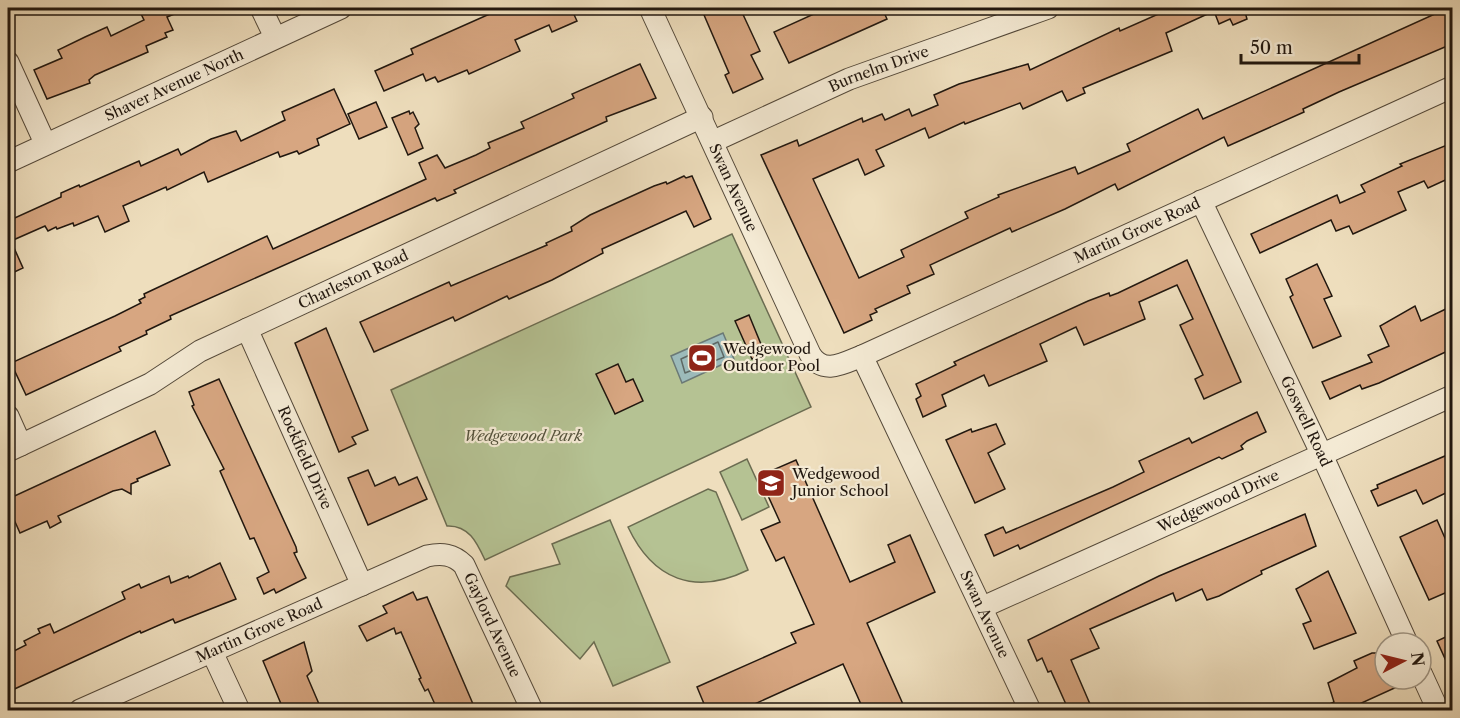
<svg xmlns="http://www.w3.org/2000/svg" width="1460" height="718" font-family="'Libre Caslon Text',serif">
<rect width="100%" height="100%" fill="#eedebd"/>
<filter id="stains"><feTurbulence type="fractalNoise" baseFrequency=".00333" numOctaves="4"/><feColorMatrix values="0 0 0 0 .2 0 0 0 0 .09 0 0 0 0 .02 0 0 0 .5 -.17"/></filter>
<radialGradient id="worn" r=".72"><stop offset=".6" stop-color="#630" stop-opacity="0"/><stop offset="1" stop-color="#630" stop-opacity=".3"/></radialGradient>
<g fill="#b5c293" stroke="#6b6c51" stroke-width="1.5">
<path d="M732,234l79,173 -326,153c-8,-17 -16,-35 -38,-34l-56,-136z"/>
<path d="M747,459l22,48 -27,13 -22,-48z"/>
<path d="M708,489l8,3 32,78c-53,26 -95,10 -120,-43z"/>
<path d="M610,520l60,142 -57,24 -19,-44 -14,17 -74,-73 4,-9 50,-13 -8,-20z"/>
</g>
<path fill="#9cbaba" stroke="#6b7976" stroke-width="1.5" d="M723,333l11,26 -52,24 -11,-27z"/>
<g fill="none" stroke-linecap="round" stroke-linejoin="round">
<path stroke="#5e6864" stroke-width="1.5" d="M718,342l6,15 -39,16 -4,-14z"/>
</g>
<g fill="#d7a681" stroke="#21170f" stroke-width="1.5">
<path d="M138,8h51l-22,9 6,13 -8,3 2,4 -21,9 2,6 -53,23 -6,5 1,3 -43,16 -13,-29 28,-12 -4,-8 27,-13 22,-10 4,9 33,-16z"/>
<path d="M503,8h68l6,13 -25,11 -3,-7 -34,15 5,11 -51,23 -2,-4 -29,12 -3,-5 -9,4 -3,-7 -39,17 -9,-20 38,-17 -2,-5z"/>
<path d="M701,8h39l20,43 -9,4 12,24 -30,14 -8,-18 4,-2z"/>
<path d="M827,8h55l5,11 -98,44 -15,-31z"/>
<path d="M1172,8h83l-10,4 2,7 -14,6 -3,-6 -11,5 -5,-13 -48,22 6,18 -89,37 2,5 -18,8 -5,-10 -39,18 -3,-6 -55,21 -1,-2 -35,16 -4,-10 -49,22 8,16 -19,9 -7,-16 -45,20 46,99 45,-21 -3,-7 67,-32 -3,-6 34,-15 -1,-2 77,-28 3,7 52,-23 -3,-7 71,-35 5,10 245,-111h4v36l-113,48 -36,17 1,3 -76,34 -4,-9 -106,53 -3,-6 -50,25 -53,23 -2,-4 -80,37 4,9 -27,12 3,7 -35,16 2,3 -7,3 2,5 -28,13 -83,-178 36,-15 2,6 63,-28 1,4 19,-8 3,6 24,-11 3,7 26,-11 -4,-10 25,-11 69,-20 2,6 89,-42 1,3z"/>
<path d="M640,64l16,34 -50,19 1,4 -153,69 2,3 -19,8 -2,-3 -265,118 1,3 -25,12 1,3 -28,13 2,4 -95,44 -15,-32 104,-47 26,-13 -2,-3 6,-3 -1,-3 123,-58 6,13 153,-70 -7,-16 18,-8 8,13 31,-13 14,-7 -2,-5 36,-15 -3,-6 53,-24 -2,-4z"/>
<path d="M334,89l16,35 -33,15 2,6 -20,9 -2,-3 -17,6 -2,-5 -70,30 -4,-10 -37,18 -1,-3 -43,19 6,15 -24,11 -7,-16 -24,10 -1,-3 -16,6 -1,-2 -8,4 -3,-5 -34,15 12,27 -15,7v-54l53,-24v-4l18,-8 1,2 59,-26 2,5 37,-17 3,6 30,-16 25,-8 5,10 44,-21 -3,-8z"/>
<path d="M376,102l11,25 -28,12 -11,-25z"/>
<path d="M409,111l1,3 3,-2 6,12 -4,4 8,20 -15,7 -16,-37z"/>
<path d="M1452,143v34l-24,11 -4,-7 -26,11 8,18 -53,24 -4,-8 -13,5 -5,-11 -71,33 -9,-19 86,-39 3,8 25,-11 -4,-7 41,-19 -2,-2z"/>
<path d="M684,176l2,2 6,-2 19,43 -17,8 -8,-16 -84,38 1,4 -51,27 -43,19 -2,-3 -52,25 -2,-4 -79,35 -14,-30 89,-40 2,4 96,-41 -1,-2 26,-12 -1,-4 19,-12 64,-29 12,-4 1,2z"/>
<path d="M1187,260l54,122 -37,17 -9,-20 8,-4 -23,-50 13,-6 -16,-34 -38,17 6,17 -61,26 -8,-18 -36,17 7,17 -58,25 -5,-11 -42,20 4,11 -23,11 -7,-18 5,-3 -5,-12 40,-19 -2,-3 134,-61 21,-8 1,3 8,-3z"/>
<path d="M1317,264l15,32 -8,3 17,37 -28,12 -23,-51 3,-2 -7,-16z"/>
<path d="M1415,306l6,15 31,-15v43l-73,34 -17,6 -2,-4 -30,14 -8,-17 50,-20 -4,-7 21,-9 -9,-20z"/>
<path d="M749,315l16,39 -13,5 -17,-38z"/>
<path d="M326,328l42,102 -16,7 4,7 -17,8 -44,-109z"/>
<path d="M618,364l8,18 7,-3 10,22 -28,13 -19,-40z"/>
<path d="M219,379l77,168 1,5 -3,1 12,25 -30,15 -2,-4 -10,5 -7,-16 12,-6 -15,-34 -4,1 -30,-68 4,-2 -32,-63 2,-1 -5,-13z"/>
<path d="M1257,412l9,20 -19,9 -6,5 2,3 -21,10 -3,-2 -199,92 -2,-4 -24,11 -9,-21 18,-8 3,6 107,-46 31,-15 -5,-11 50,-23 3,5z"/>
<path d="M996,424l9,20 -17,9 17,36 -30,14 -29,-63 25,-11 1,3z"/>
<path d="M155,431l15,34 -33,14 1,2 -7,3v10l-9,-5 -9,2 -55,25 3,6 -11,6 -3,-7 -27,12 -12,-27v-7z"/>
<path d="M1452,453v37l-29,14 -7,-14 -38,16 -7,-15 7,-3 -1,-3z"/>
<path d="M796,460l54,122 45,-20 -7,-17 22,-10 25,57 -68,31 39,88h-42l-21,-47 -104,47h-32l-10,-24 99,-44 -5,-10 23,-9 -30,-67 -8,4 -15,-31 19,-8 -21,-46z"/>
<path d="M368,470l7,16 20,-9 4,8 18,-8 10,22 -59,26 -20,-47z"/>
<path d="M1305,514l11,32 -55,25 1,3 -43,22 -12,4 -5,-11 -26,12 -3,-8 -83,36 9,19 -28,12 22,51h-24l-18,-40 -3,1 -6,-14 -5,3 -9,-21 131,-64z"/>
<path d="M1437,520l15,34v36l-23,10 -29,-63z"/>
<path d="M220,563l16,36 -61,24 -2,-4 -32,14 -1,-2 -132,61v-38l18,-9 -2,-4 16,-8 -2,-4 12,-5 4,9 71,-34 -3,-7 17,-8 2,4 28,-12 2,7 17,-7 1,2z"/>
<path d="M1328,571l28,62 -42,16 -11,-25 8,-3 -15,-32z"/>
<path d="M413,592l4,8 10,-3 49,114h-38l-10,-22 -3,2 -6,-12 2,-1 -20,-46 -5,2 -2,-6 -27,13 -8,-15 28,-13 -4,-7z"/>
<path d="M1452,634v40l-15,-33z"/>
<path d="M304,642l8,29 -5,5 15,35h-38l-21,-50z"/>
<path d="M1372,653h5l8,16v10l25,2 -66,30h-30l20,-9 -6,-19 29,-15 -3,-7z"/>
</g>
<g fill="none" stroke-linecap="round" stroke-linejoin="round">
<g stroke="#54493a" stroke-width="23">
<g id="minor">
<path d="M261,8l14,29"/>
<path id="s1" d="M650,8l160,346c13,22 34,9 52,2l590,-269"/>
<path d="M8,62l37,81"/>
<path id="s2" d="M714,141l135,-62 199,-71"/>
<path id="s3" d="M8,162l333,-154"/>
<path id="s4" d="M1201,201l121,254 85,188"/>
<path id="s5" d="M247,329l115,256"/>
<path id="s6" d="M862,356l168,354"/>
<path d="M8,416l13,29"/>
<path id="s7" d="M8,451l142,-67 50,-33 502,-234"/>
<path id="s8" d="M983,607l469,-211"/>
<path d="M212,652l27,58"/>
<path d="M1421,673l17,37"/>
<path id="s9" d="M80,710l347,-154c15,-3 26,-2 37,9l68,145"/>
</g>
</g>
<use href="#minor" stroke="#f4ead4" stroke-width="21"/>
</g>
<defs>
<g id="stadium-square" transform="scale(1.5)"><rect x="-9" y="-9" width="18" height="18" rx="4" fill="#8f2418" stroke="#f4ead4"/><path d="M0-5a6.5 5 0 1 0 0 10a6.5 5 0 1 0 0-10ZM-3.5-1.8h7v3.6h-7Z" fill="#fff"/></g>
<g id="school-square" transform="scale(1.5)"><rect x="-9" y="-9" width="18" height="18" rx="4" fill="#8f2418" stroke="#f4ead4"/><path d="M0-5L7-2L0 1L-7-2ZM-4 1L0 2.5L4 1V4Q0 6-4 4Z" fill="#fff"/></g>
</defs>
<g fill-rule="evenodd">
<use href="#stadium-square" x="702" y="358"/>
<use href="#school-square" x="771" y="483"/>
</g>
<g text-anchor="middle" stroke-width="4.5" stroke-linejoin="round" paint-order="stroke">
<g font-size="15" fill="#21170f" stroke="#f4ead4">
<text dy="5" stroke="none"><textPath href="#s2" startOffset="180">Burnelm Drive</textPath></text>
<text dy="5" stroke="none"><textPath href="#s3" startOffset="183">Shaver Avenue North</textPath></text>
<text dy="5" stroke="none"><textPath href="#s1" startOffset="198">Swan Avenue</textPath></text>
<text dy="5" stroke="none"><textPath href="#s1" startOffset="742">Martin Grove Road</textPath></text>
<text dy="5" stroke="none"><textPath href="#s7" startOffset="386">Charleston Road</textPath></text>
<text dy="5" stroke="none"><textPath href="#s4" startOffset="244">Goswell Road</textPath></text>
<text dy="5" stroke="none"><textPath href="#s5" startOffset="141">Rockfield Drive</textPath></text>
<text dy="5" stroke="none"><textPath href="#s8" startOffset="258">Wedgewood Drive</textPath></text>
<text dy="5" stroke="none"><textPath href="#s6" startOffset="286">Swan Avenue</textPath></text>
<text dy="5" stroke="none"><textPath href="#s9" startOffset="486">Gaylord Avenue</textPath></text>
<text dy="5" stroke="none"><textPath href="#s9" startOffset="196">Martin Grove Road</textPath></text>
</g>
<g font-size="15" fill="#21170f" stroke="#f4ead4" text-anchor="start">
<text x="723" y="354">Wedgewood<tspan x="723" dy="17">Outdoor Pool</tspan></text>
<text x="792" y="479">Wedgewood<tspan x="792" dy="17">Junior School</tspan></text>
</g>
<g font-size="15" font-style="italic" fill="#55533d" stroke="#f4ead4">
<text x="523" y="441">Wedgewood Park</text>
</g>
</g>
<rect width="1460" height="718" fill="none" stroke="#eedebd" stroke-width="30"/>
<rect x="9" y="9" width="1442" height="700" fill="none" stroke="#21170f" stroke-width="3"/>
<rect x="15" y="15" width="1430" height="688" fill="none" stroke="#21170f" stroke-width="1.5"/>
<g transform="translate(1403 661) rotate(83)"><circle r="28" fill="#f4ead4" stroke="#a09685" stroke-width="1.5"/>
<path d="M0-4.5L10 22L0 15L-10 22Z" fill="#8f2418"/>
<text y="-9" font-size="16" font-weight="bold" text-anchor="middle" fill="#21170f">N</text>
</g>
<path d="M1241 54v9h118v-9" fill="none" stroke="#21170f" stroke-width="3"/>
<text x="1250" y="54" font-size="18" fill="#21170f" stroke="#f4ead4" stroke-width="4.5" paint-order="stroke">50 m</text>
<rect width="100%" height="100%" filter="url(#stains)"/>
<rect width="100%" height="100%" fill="url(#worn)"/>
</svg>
